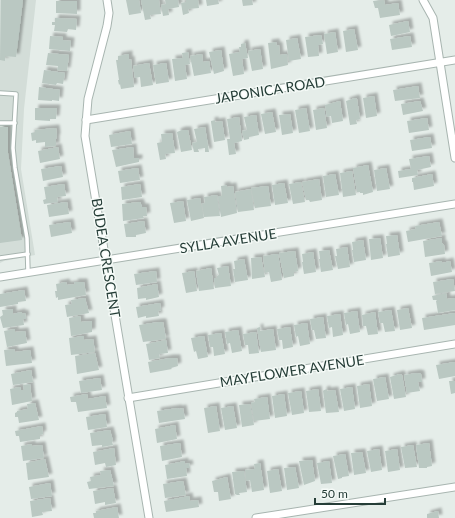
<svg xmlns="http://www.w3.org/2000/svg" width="455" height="518" font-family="Lato,sans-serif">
<defs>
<filter id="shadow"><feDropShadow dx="3.5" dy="-3.5" stdDeviation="1" flood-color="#0004"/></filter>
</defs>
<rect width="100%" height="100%" fill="#e5ede9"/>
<path fill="#d3ddd8" d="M0,0h36l-12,109 -3,60 14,86 -31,6 -4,2z"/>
<g fill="#bac8c2" filter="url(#shadow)">
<path d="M1,0h22l-7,57 -11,-1v5l-5,-1z"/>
<path d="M126,0h13l2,13 -12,2z"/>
<path d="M141,0h18l2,14 -11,1 1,4 -6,1z"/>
<path d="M165,0h13l1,7 -11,2 1,6 -6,1 -2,-11 5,-1z"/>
<path d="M186,0h12l1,8 -11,1 1,4 -6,2 -2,-12 5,-1z"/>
<path d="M206,0h12l1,4 -12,2z"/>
<path d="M242,0h10l1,5 -10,1z"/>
<path d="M384,0l1,5 13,-2 2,12 -20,3 -2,-10h-3l-2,-7z"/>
<path d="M56,1h21v13l-21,-1z"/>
<path d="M55,18l22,1 -1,11 -8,-1 -1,3 -13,-1 1,-6h-3v-3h3z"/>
<path d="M408,21l2,11 -19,4 -2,-11z"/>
<path d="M354,29l4,21 -12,2 -3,-21z"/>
<path d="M335,32l3,20 -11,2 -3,-20z"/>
<path d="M321,35l2,9 -5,1 1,11 -11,1 -3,-20z"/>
<path d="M50,36l13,1v3l8,1 -1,10 -21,-2z"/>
<path d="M410,36l2,11 -20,3 -2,-11z"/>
<path d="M297,38l4,21 -12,2 -3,-21z"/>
<path d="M276,42l1,4 2,-1 1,10 7,-1 1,11 -17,4 -3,-26z"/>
<path d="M245,43l3,15 -6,1 2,15 -11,2 -4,-22 11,-2 -1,-5h2v-3z"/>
<path d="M260,49l3,20 -11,2 -4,-20z"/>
<path d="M221,50l3,21 -10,3 -5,-22z"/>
<path d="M188,52l2,12 -5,1 2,14 -12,2 -3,-22 11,-1 -1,-5z"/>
<path d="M48,53l21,2 -2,16 -10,-1 1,-4 -12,-1z"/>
<path d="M129,54v6l2,-1 3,28 -13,2 -1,-5 -1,1 -1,-5h1l-3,-20h2v-4z"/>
<path d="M202,54l1,8 6,-1 2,12 -17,3 -4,-20z"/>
<path d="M149,63l4,22 -12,2 -1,-10 -5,1 -2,-12z"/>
<path d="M166,63l3,19 -13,2 -3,-19z"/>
<path d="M44,70l21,3 -2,11 -6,-1 -1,2 -14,-2z"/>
<path d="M418,86l2,12 -25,3 -2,-11z"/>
<path d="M39,87l21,3 -1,11 -7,-1v1l-14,-1z"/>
<path d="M374,96l3,20 -11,2 -3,-20z"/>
<path d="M355,98l2,1 3,20 -4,1 1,4 -7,1 -4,-24z"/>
<path d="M340,101l3,20 -11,2 -1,-7 -4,1 -2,-12z"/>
<path d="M420,101l3,10 -20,4 -2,-11z"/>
<path d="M35,108h22l-1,11h-6v2l-15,-1z"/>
<path d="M306,108l4,23 -11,2 -4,-23z"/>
<path d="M324,108l3,20 -11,2 -3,-20z"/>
<path d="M272,112l4,20 -11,2 -4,-20z"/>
<path d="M290,114l3,19 -11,2 -3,-20z"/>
<path d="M256,115l3,20 -10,2v2l-5,1 -2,-9 5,-1 -3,-13z"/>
<path d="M239,117l3,24 -8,2 2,11 -7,1 -2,-16h3l-3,-20z"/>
<path d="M427,118l2,12 -20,3 -2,-12z"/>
<path d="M215,120v2l7,-1 3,19 -11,2 -3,-20v-1z"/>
<path d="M0,127h8v26l14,87 -22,3z"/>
<path d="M205,127l4,25h-4v-4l-7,1 1,3h-5l-2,-9 5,-1 -3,-13z"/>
<path d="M56,128l1,8 -1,3v7l-11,1v-5l-9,1v-3l-4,1 -1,-8 4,-1v-2z"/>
<path d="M182,130h6l4,20 -11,2 -4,-20z"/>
<path d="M130,131l2,13 -21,3 -2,-12z"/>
<path d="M172,133l3,20 -10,1 1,5 -6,1 -3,-17 5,-1 -1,-8z"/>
<path d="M430,137l2,11 -20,3 -2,-11z"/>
<path d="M58,147l2,12 -20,4 -2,-12z"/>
<path d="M133,147l1,11h5v4l-23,5 -4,-17z"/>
<path d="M429,156l2,11 -14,3 1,5 -19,3 -1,-7 13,-2 -2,-10z"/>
<path d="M368,165l5,27 -10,3v-2h-3v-1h-3l-4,-24z"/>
<path d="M61,166l2,11 -20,4 -2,-12z"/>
<path d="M138,168l2,12 -20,3 -2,-12z"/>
<path d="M386,168l4,21 -13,2 -3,-21z"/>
<path d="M352,171l4,24 -13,2 -3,-24z"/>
<path d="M335,174l4,21 -13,2 -3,-21z"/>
<path d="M432,174l2,12 -20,4 -1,-8h-1v-4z"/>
<path d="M319,179l3,21 -12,2 -1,-2h-3l-4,-18z"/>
<path d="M301,182l4,20 -12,2 -4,-20z"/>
<path d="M284,183l4,20 -13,2 -3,-20z"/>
<path d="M64,184l2,12 -9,1 1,5 -14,2 -1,-4 3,-1 -2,-12z"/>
<path d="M140,184l2,13 -20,3 -1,-13z"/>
<path d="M227,185v2l6,-1 4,27 -16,4 -3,-21h4l-1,-10z"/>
<path d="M268,186l3,20 -16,2 -4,-20z"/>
<path d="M251,189l3,21 -16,2 -3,-20z"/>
<path d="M217,195l3,21 -16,1 -2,-13 3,-1 -1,-6z"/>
<path d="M200,198l4,20 -13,3 -4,-21z"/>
<path d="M183,201l3,20 -12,2 -4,-20z"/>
<path d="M67,202l2,12 -20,3 -2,-12z"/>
<path d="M140,202l2,5h4l1,9h-4l1,2 -21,3 -1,-17z"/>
<path d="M144,221l2,12 -10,2v2h-10l-2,-13z"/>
<path d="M70,222l2,11 -21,4 -2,-12z"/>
<path d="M439,222l3,14 -34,6 -2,-11 10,-2 -1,-3z"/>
<path d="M397,235l3,20 -12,2 -2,-13h1l-1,-8z"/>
<path d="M380,238l3,20 -12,2 -2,-21z"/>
<path d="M442,238v5l2,2 1,9 -20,3 -2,-16z"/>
<path d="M363,240l3,20 -12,2 -2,-12h1l-1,-8z"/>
<path d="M347,247l3,20 -12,2 -3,-13h2l-1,-7z"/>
<path d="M329,250l4,20 -12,2 -2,-13h1l-1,-8z"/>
<path d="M295,251l3,20 -4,1v4l-10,2 -5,-25z"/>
<path d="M313,252l3,20 -12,2 -2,-12h1l-1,-8z"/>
<path d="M278,254l4,26 -11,2 -2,-10 -4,1 -2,-17z"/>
<path d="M261,257l4,20 -13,2 -1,-21z"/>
<path d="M244,259l4,21 -13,2 -2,-13h2l-1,-8z"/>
<path d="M442,261v2l8,-2 2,11 -21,4 -2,-13z"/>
<path d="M228,266l3,20 -16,2 -1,-10h3v-2l2,-1 -2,-7z"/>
<path d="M211,268l3,21 -15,2 -3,-20z"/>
<path d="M156,271l1,11 -21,3 -2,-11z"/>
<path d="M194,271l3,20 -11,2 -4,-20z"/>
<path d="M453,279l2,12 -20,3 -2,-12z"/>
<path d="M66,282l1,3 8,-1 -1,-2h10l2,13 -28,5v-3l-2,1 -1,-7h2l-1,-7z"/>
<path d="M157,284l2,13 -13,3v-2l-8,1 -1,-11z"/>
<path d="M24,290l2,11 -8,1v2l-18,3v-13z"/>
<path d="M446,293l1,6 8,-1v12l-17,3 -2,-12 1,-1h-4l-1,-4z"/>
<path d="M85,298l4,15 -22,4 -2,-12 7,-1 -1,-4z"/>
<path d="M160,303l1,7 -3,1 1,5 -13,2v-2l-8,2 -2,-11z"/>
<path d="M408,308l4,20 -12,2 -3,-20z"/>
<path d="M13,309v5l9,-2v2l3,-1 1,6h-3l1,6 -21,3 -3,-11 3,-2 -1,-5z"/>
<path d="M391,310l4,21 -10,1 -2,-9h-3l-2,-11z"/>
<path d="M357,311l3,21 -10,2 -2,-10 -2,1 -2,-12z"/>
<path d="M375,312l3,22 -10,1 -2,-9h-3l-1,-11z"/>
<path d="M455,313v12l-31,5 -2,-12z"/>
<path d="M340,314l3,21 -10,2 -1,-10 -3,1 -2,-12z"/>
<path d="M80,316l1,6 11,-1v11l-21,4 -2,-18z"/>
<path d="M323,317l3,21 -10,1 -2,-9h-2l-2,-11z"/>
<path d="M159,322h4l3,17 -23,3 -4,-17z"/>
<path d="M307,323l3,21 -10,2 -2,-10 -2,1 -2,-12z"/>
<path d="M260,327v4l13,-2 3,21 -15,2 -4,-24z"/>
<path d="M290,327l3,20 -10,2 -1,-9h-3l-2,-11z"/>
<path d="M15,329v3l10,-1 2,12 -20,4 -3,-16z"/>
<path d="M238,330l4,21 -10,2 -2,-10 -3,1 -2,-12z"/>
<path d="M256,332l3,21 -10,1 -1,-9h-3l-2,-11z"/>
<path d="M221,333l4,21 -11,2 -1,-9h-3l-2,-12z"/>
<path d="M84,336v4l9,-1 2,13 -24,3 -2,-17z"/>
<path d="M204,336l4,21 -10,2 -2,-8 -2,1 -3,-14z"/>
<path d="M166,340l2,13 -9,1 1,4 -11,2 -3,-16z"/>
<path d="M14,349l1,3 15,-2 2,13 -26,3 -2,-16z"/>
<path d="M95,353l4,17 -22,4 -2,-18z"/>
<path d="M170,358h7l1,8 -7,2 1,1 -22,4 -2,-11z"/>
<path d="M455,362v14l-16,3 -3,-14z"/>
<path d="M31,370l2,12 -20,3 -2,-11z"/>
<path d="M417,373l4,1 1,8h-4l2,9 -13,2 -3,-18z"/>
<path d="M400,374l2,1 4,22 -12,2 -4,-22z"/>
<path d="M385,377l4,22 -12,2 -4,-22z"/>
<path d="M100,378l2,12 -21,3 -2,-12z"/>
<path d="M449,381h6v12l-4,1z"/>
<path d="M30,384l2,17 -20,4 -2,-16 10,-2 1,3h3l-1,-5z"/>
<path d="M369,384l3,22 -12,2 -3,-22z"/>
<path d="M352,387l3,22 -11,2 -4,-22z"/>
<path d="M318,389l3,22 -12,1 -3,-21z"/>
<path d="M327,389v2l8,-1 4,22 -13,1 -3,-22 1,-1z"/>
<path d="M301,391l3,22 -12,2 -4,-22z"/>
<path d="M87,394l1,5 17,-3 2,12 -29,4 -2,-10h-5l-1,-5z"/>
<path d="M284,394l3,22 -12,2 -3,-22z"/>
<path d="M267,397l3,22 -16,2 -3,-18 4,-1 -1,-3z"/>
<path d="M35,403l4,17 -20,3 -1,-6h-3v-4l2,-1v-1l11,-2 -1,-5z"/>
<path d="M250,404l4,21 -12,2 -3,-22z"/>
<path d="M216,406l4,25 -12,2 -4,-25z"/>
<path d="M233,406l4,22 -12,2 -4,-22z"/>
<path d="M178,408l1,1 4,-1 2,11 -26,4 -2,-12z"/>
<path d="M105,414l2,13 -19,3 -2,-13z"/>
<path d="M175,425l2,14 -20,4 -2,-14z"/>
<path d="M42,426l1,8 -3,1v4l-20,3 -1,-6h-3l-1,-5z"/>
<path d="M110,430l3,11 -1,1 1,3 -11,2v-2l-10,1 -2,-13z"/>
<path d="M180,443l2,14 -20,4 -2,-15z"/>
<path d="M429,443l3,23 -5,1v1h-8l-3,-23z"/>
<path d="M32,444v2l10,-1 2,13 -21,3 -2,-15z"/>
<path d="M413,445l4,22 -12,1 -4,-21z"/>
<path d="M114,448l2,17 -10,2 -1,-4 -10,2 -2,-13z"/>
<path d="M379,449l3,21 -11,2 -4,-21z"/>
<path d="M397,449l3,21 -12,2 -3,-21z"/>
<path d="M362,452l4,21 -12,2 -3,-22z"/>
<path d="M345,454l4,22 -7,1v1l-4,1 -5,-23z"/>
<path d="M45,459l4,18 -21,3 -2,-17z"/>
<path d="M312,460l3,21 -11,4 -5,-24z"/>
<path d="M185,461v3l4,-1 1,5h-4l1,8 -20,3 -2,-14z"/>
<path d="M329,461l3,22 -11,1 -4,-21z"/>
<path d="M260,463l4,27 -12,2 -2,-12 -4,1 -1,-11 10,-1 -1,-5z"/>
<path d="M295,467l4,21 -12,2 -3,-22z"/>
<path d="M278,469l4,22 -12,2 -3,-22z"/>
<path d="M110,470l4,16 -25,3 -2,-7 4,-1 -1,-4 11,-2 -1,-4z"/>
<path d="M244,471l3,21 -8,1 1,2h-3l-2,-1 -3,-22z"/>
<path d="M227,477l4,22 -12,2 -1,-9h-4l-2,-11z"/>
<path d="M183,481l3,14 -21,3 -2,-14z"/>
<path d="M50,483l2,13 -21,3 -2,-12z"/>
<path d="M113,488l3,15 -11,2v-3l-10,2 -2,-13z"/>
<path d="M189,496l1,5 8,-1 1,7 -33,5 -2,-11z"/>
<path d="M50,498l2,13 -10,1 1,3 -11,2 -2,-16z"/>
<path d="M117,507l2,11h-25l-1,-5h3v-2z"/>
<path d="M438,511l1,7h-12v-4z"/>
</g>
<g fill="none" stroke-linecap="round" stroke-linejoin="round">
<g stroke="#a8b5b0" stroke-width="5.5">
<g id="service">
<path d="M0,93l16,1 -3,54 2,20 12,70 1,34"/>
<path d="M0,123h15"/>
<path d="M0,258l28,-4"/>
</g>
</g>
<g stroke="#a8b5b0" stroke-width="9">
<g id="minor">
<path d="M107,0l2,13 -2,13 -19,73 -3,37 64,382"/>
<path d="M423,0l10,18 22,140"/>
<path d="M86,120l369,-60"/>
<path d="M0,277l455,-73"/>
<path d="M128,398l327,-54"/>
<path d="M256,518l199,-31"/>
</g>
</g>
<use href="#service" stroke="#fff" stroke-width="3.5"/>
<use href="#minor" stroke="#fff" stroke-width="7"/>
</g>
<g text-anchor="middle" stroke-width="3" stroke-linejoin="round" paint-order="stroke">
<g font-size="14" fill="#253d37" stroke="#f5faf7">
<text transform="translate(270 90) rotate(-9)" y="5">JAPONICA ROAD</text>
<text transform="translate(228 241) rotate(-9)" y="5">SYLLA AVENUE</text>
<text transform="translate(106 258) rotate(81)" y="5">BUDEA CRESCENT</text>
<text transform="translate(292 371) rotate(-9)" y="5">MAYFLOWER AVENUE</text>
</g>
</g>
<path d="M315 498v6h70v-6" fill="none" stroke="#253d37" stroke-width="2"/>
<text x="321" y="498" font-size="12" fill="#253d37" stroke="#f5faf7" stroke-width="3" paint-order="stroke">50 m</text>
</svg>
